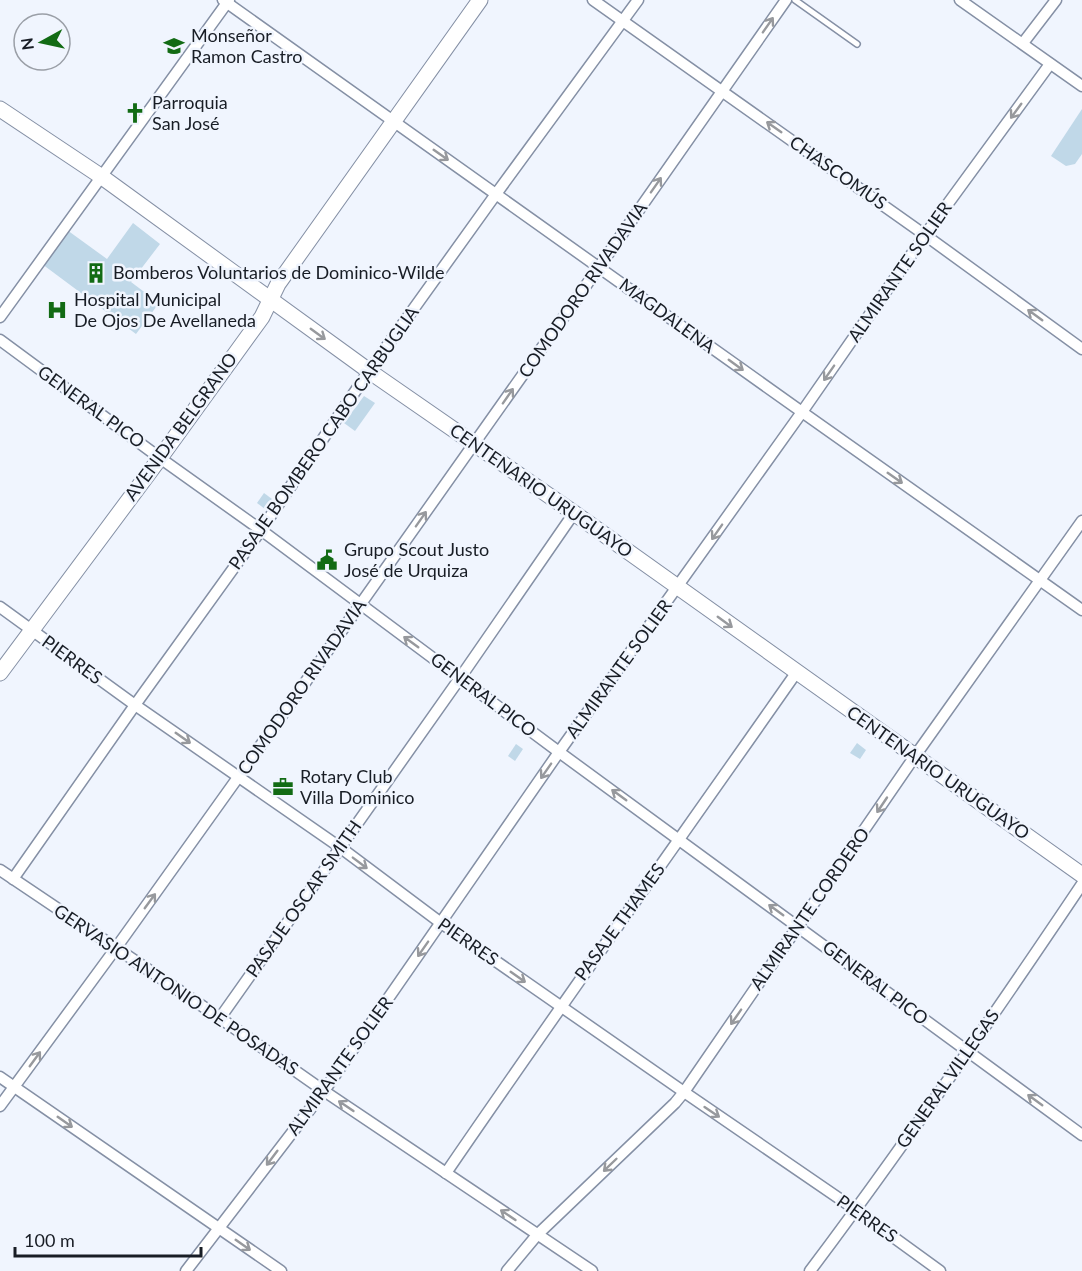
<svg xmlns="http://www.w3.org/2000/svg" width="1082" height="1271" font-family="Lato,sans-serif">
<rect width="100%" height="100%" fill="#f0f5fe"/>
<g fill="#c0d8e8">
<path d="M1082,109v45l-7,10 -9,2 -15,-10z"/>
<path d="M133,223l27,21 -29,38 28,21 -23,31 -94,-70 25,-34 40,29z"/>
<path d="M364,396l11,7 -20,28 -11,-8z"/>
<path d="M264,493l8,6 -7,10 -8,-6z"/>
<path d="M857,743l9,7 -6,9 -10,-6z"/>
<path d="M516,744l7,5 -8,12 -7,-5z"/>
</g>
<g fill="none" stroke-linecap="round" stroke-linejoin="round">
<g stroke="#8590a5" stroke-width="8">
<path id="lane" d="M795,0l62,44"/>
</g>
<g stroke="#8590a5" stroke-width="13">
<g id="street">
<path d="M223,0l579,412 280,198"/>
<path d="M593,0l332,235 157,114"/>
<path d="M960,0l122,86"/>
<path d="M1023,43l33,-43"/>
<path d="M0,317l229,-317"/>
<path d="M0,340l160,118 101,72 298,222 523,383"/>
<path d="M0,607l135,98 206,143 100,75 243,169 172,118 84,61"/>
<path d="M0,870l220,148 104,73 268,180"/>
<path d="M13,879l122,-174 126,-175 108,-159 127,-177 142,-194"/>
<path d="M220,1018l240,-340 114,-165"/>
<path d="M0,1077l281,194"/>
<path d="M0,1106l116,-158 123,-172 360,-509 187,-267"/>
<path d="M446,1173c115,-168 233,-333 350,-500"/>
<path d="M186,1271l138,-180 235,-339 243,-340 123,-177 125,-171"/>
<path d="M507,1271l30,-36 138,-132 9,-11 231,-336 167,-235"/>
<path d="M810,1271c95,-126 184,-256 272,-387"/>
</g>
</g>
<g stroke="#8590a5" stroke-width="17">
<g id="secondary">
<path d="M0,109l102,68 267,194 205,142 508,362"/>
<path d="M0,673l160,-215 102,-141 16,-33 202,-284"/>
</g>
</g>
<use href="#lane" stroke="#fff" stroke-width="5"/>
<use href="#street" stroke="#fff" stroke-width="10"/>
<use href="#secondary" stroke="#fff" stroke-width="15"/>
</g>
<defs><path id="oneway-shaft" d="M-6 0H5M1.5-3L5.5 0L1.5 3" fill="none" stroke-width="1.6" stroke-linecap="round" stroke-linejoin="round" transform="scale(1.5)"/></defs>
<g stroke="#97999d">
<use href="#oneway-shaft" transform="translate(768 25) rotate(-55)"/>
<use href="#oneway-shaft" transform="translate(1016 111) rotate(126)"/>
<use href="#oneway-shaft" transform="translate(774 127) rotate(-145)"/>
<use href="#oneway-shaft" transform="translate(441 155) rotate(35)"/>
<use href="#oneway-shaft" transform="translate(656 185) rotate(-55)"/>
<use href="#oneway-shaft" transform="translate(1035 315) rotate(-144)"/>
<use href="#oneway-shaft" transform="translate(318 334) rotate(36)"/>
<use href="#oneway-shaft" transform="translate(736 365) rotate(36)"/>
<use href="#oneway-shaft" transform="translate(829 373) rotate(125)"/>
<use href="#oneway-shaft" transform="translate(508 396) rotate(-55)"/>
<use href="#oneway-shaft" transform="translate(895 478) rotate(35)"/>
<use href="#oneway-shaft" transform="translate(421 519) rotate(-55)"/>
<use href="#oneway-shaft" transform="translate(717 532) rotate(125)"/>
<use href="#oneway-shaft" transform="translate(725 622) rotate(36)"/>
<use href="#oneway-shaft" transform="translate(411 642) rotate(-144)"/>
<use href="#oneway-shaft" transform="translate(183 738) rotate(35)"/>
<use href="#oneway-shaft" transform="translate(546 771) rotate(125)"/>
<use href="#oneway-shaft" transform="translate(619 795) rotate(-144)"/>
<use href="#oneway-shaft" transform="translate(882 805) rotate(124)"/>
<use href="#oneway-shaft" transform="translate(360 863) rotate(37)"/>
<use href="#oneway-shaft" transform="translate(150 901) rotate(-54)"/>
<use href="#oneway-shaft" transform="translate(776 910) rotate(-144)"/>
<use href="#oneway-shaft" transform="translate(423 949) rotate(125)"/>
<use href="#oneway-shaft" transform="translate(518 977) rotate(35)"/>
<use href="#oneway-shaft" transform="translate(736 1017) rotate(125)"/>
<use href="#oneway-shaft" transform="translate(35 1059) rotate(-54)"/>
<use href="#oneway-shaft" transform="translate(1035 1100) rotate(-144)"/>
<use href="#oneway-shaft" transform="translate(346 1106) rotate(-146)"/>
<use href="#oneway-shaft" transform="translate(712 1112) rotate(34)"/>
<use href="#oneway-shaft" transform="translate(65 1122) rotate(35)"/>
<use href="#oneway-shaft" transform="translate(272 1158) rotate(127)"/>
<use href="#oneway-shaft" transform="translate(610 1165) rotate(136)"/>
<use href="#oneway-shaft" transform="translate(508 1215) rotate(-146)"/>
<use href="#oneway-shaft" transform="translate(243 1245) rotate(35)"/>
</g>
<defs>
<g id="school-bare" transform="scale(1.62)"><path d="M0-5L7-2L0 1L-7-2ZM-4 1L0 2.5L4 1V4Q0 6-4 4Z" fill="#126b14" stroke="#f0f5fe" stroke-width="2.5" paint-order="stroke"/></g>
<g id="church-bare" transform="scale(1.62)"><path d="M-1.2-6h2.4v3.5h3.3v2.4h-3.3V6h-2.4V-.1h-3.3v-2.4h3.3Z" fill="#126b14" stroke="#f0f5fe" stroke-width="2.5" paint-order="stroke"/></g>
<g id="building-bare" transform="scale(1.62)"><path d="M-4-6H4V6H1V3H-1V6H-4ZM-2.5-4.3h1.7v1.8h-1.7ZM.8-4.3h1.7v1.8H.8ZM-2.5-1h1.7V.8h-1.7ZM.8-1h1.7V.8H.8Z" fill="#126b14" stroke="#f0f5fe" stroke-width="2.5" paint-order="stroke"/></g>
<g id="hospital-bare" transform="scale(1.62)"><path d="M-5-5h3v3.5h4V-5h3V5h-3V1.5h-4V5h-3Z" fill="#126b14" stroke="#f0f5fe" stroke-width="2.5" paint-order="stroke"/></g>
<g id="civic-bare" transform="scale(1.62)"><path d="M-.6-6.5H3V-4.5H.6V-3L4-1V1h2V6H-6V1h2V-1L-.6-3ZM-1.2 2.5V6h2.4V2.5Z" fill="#126b14" stroke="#f0f5fe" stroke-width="2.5" paint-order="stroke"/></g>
<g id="office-bare" transform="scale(1.62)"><path d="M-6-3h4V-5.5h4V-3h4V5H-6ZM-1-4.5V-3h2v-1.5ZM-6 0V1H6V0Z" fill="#126b14" stroke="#f0f5fe" stroke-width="2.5" paint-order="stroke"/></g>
</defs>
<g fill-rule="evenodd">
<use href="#school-bare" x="174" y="46"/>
<use href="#church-bare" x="135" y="113"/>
<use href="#building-bare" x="96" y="273"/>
<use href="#hospital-bare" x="57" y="310"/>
<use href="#civic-bare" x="327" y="560"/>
<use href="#office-bare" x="283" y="787"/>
</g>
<g text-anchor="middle" stroke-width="5" stroke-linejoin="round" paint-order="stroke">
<g font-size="18" fill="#181d25" stroke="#f0f5fe" text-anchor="start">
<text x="191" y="42">Monseñor<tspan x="191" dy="21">Ramon Castro</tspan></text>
<text x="152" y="109">Parroquia<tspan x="152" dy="21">San José</tspan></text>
<text x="113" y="279">Bomberos Voluntarios de Dominico-Wilde</text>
<text x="74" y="306">Hospital Municipal<tspan x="74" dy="21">De Ojos De Avellaneda</tspan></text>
<text x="344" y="556">Grupo Scout Justo<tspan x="344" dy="21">José de Urquiza</tspan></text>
<text x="300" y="783">Rotary Club<tspan x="300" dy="21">Villa Dominico</tspan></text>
</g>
<g font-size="18" fill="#181d25" stroke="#f0f5fe">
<text transform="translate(838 173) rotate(35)" y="6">CHASCOMÚS</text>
<text transform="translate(900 272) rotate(-55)" y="6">ALMIRANTE SOLIER</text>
<text transform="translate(583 290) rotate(-55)" y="6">COMODORO RIVADAVIA</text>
<text transform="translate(667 316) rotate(36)" y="6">MAGDALENA</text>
<text transform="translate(91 407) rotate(36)" y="6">GENERAL PICO</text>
<text transform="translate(181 427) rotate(-54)" y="6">AVENIDA BELGRANO</text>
<text transform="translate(324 438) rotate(-55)" y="6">PASAJE BOMBERO CABO CARBUGLIA</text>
<text transform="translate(541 491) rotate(35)" y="6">CENTENARIO URUGUAYO</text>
<text transform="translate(72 660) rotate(36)" y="6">PIERRES</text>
<text transform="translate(619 669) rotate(-54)" y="6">ALMIRANTE SOLIER</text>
<text transform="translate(302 687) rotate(-55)" y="6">COMODORO RIVADAVIA</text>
<text transform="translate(483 695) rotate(37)" y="6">GENERAL PICO</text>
<text transform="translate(938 773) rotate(35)" y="6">CENTENARIO URUGUAYO</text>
<text transform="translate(304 899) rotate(-55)" y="6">PASAJE OSCAR SMITH</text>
<text transform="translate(810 909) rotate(-55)" y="6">ALMIRANTE CORDERO</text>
<text transform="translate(620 922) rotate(-54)" y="6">PASAJE THAMES</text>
<text transform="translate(468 942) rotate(35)" y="6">PIERRES</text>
<text transform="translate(875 983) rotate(37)" y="6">GENERAL PICO</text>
<text transform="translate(176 990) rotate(34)" y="6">GERVASIO ANTONIO DE POSADAS</text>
<text transform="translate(340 1066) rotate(-54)" y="6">ALMIRANTE SOLIER</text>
<text transform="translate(948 1079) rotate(-55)" y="6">GENERAL VILLEGAS</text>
<text transform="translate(867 1219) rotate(35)" y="6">PIERRES</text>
</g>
</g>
<g transform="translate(42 42) rotate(262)"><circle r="28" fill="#f0f5fe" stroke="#9a9fa7" stroke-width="1.5"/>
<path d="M0-4.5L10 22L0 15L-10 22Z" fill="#126b14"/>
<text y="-9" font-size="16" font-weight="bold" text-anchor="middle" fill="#181d25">N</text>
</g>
<path d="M15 1247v9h186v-9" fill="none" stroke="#181d25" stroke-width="3"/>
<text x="24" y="1247" font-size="18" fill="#181d25" stroke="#f0f5fe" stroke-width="4.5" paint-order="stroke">100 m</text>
</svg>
